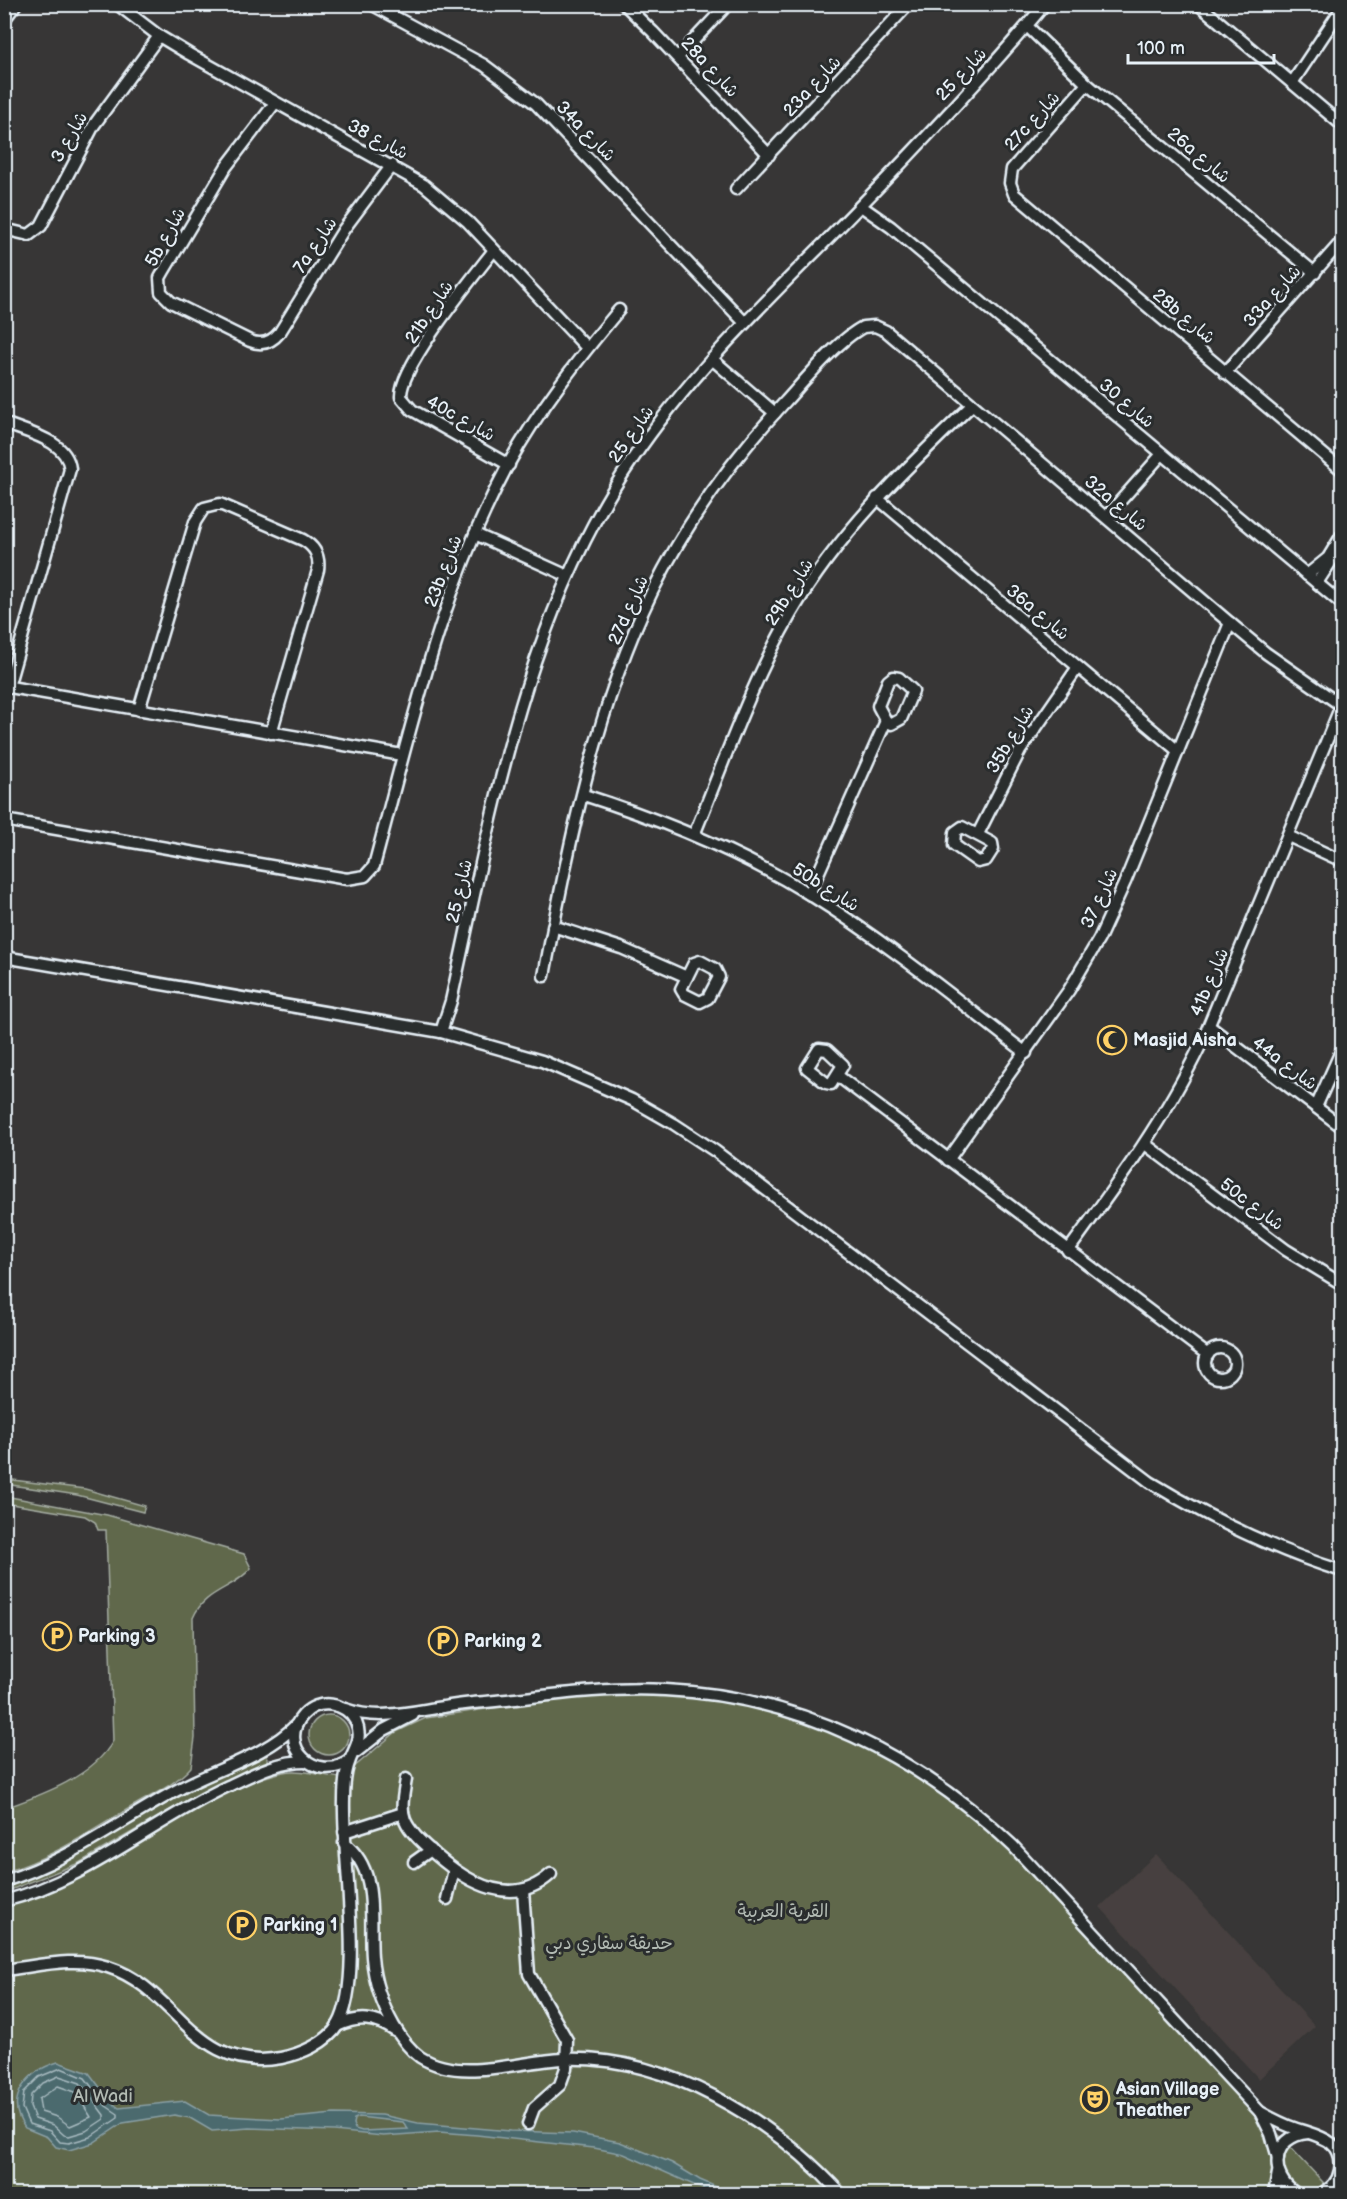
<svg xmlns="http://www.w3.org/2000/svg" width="1347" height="2199" font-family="'Balsamiq Sans','Playpen Sans Arabic',sans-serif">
<rect width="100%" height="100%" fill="#373636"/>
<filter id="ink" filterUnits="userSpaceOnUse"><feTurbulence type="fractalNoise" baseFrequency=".0167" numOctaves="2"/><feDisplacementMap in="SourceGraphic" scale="12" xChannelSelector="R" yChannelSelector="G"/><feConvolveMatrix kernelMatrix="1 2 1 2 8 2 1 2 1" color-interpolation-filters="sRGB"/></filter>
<g filter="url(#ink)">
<path fill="#47413f" d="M1156,1854l159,172 -56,53 -159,-172z"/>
<g fill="#60674c" stroke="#a4aca2" stroke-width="1.5">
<path d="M5,1479l80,10 60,17 -2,6 -66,-17 -72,-11z"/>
<path d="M5,1496l102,19 137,39 7,14c-17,21 -47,22 -58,50l2,120 -4,29c-16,18 -38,27 -58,39 -42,25 -81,52 -128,66v-64c36,-13 88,-31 108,-67l-7,-211h-8l-3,-8 -10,-6 -80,-13z"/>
<path d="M603,1691l100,7 49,7 74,21 109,57 102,92 297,319h-1329v-288c33,-10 66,-23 96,-41 56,-32 119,-78 182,-93 17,-4 40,4 58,6l55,-46 30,-14z"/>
<circle cx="329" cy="1735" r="20"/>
<path d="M266,1753l3,9 -80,37 -110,64 -74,29 -1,-8 82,-34 82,-51z"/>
</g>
<path fill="#4b6a6e" stroke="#8aa0a5" stroke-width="1.5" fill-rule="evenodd" d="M58,2062l31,11 22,29 8,6 66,-7 24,14 16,1 56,3 53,-5 48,1 36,8 93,8 62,2 47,9 52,21 28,17 33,14h-19l-90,-40 -30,-6 -117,-13 -38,-3 -56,4 -49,-5 -85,-3 -37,3 -22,-13 -16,-3 -51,8 -30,20 -24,7 -13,-3 -9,-10 -22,-9c-22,-30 3,-57 33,-66zM359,2117l44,5 5,7 -46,2 -7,-2 -2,-5 1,-5z"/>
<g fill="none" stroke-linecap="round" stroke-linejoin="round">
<g stroke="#a9bbc1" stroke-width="1.5">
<path d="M61,2068l24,10 21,28 12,8v4l-28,19 -21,6 -9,-1 -10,-11 -21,-7 -7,-16 2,-16 15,-15z"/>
<path d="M59,2076l21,7 24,32v4l-18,12 -17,5 -5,-1 -11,-10 -18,-6 -5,-12 1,-12 12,-12z"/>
<path d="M58,2086l17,6 16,25 -21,9 -13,-9 -16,-5 -2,-13z"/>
</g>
<g stroke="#e8f1f8" stroke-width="15">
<g id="minor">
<path d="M117,4l42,32 30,18 235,131 44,37 119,126"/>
<path d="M371,4l113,61 52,39 209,219"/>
<path d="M624,4l29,28 116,123"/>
<path d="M1198,4l144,121"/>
<path d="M4,20l12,-16"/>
<path d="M1027,26l60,58 228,189"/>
<path d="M678,57l50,-53"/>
<path d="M1292,83l50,-75"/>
<path d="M1087,84l-75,85 -2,14 4,11 328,276"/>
<path d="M275,103l-49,64 -62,104 -4,7 1,14 10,10 79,39c12,5 22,1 30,-9l64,-103 48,-64"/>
<path d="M736,189l173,-185"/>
<path d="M861,206l30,21 451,377"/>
<path d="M4,229l25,6 12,-9 53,-101 65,-89"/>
<path d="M494,250c-20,26 -95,117 -93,147l11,13 97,55"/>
<path d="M712,359l63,54"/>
<path d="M1225,373l117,-132"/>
<path d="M4,423c24,10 63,17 66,46l-62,218"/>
<path d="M877,498l301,253"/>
<path d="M1107,516l55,-62"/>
<path d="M475,534l93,42"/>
<path d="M1307,575l21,-17 14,-23"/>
<path d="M1317,583l17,-26"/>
<path d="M893,677l6,1 14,13 -12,28 -9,5 -6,-3 -8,-15 10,-25z"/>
<path d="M4,686l398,69"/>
<path d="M139,710l56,-188 9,-14 16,-4 83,36c12,7 17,16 15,30l-47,163"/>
<path d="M584,795c78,25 155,56 225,99 76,47 146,104 217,159"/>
<path d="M4,820l343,59 18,-3 9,-10c37,-137 66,-275 134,-401 31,-56 70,-106 111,-155"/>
<path d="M962,827l30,16 1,6 -7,11 -8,2 -24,-17 1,-13z"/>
<path d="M978,834l42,-83 58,-84"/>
<path d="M694,835c30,-73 57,-152 97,-221 47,-81 114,-145 181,-209"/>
<path d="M1288,836l54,25"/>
<path d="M809,894l77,-173"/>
<path d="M553,926l68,22 66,29"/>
<path d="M4,957l437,75 101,29 90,39 42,24 41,27 435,331c61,37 124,68 192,89"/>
<path d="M700,961l15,8 4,8 -11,21 -8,4 -16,-8 -3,-5 13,-26z"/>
<path d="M544,976c23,-125 52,-269 108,-384 34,-69 80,-133 133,-190 20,-22 53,-62 78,-75l12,-1 11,5 344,292 36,30 76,53"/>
<path d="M1209,1026l133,101"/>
<path d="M441,1032l10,-31c41,-184 73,-382 181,-541 53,-79 122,-147 190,-215 76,-77 153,-157 223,-241"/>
<path d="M819,1049l8,1 16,15 -12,19 -5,-1 -19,-15z"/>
<path d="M838,1076l370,279"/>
<path d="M1316,1107l26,-58"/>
<path d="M1145,1144l141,106 56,34"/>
<path d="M948,1160l121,-170 30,-51 26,-57 105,-259"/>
<path d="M1068,1251c49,-67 97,-132 133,-207l140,-338"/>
<circle cx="1220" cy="1363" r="15"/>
<path d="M345,1709c33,12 65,3 98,-2 21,-4 43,-5 64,-7 52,-6 105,-13 158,-10 134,6 253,66 348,156l247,266 11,22 7,24"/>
<path d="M356,1752l28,-22 29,-15"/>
<path d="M406,1779c-2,14 -6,28 -1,41 6,14 20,25 31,35 32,28 77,54 115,19"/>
<path d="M344,1832l59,-19"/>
<path d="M344,1843c36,27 25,75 28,114 2,25 10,48 22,69 7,12 15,23 26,31 41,26 99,4 143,2 105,-4 210,61 278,135"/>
<path d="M414,1862l17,-12"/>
<path d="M4,1881c66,-20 118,-62 177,-93 38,-20 86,-33 116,-64"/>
<path d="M523,1890l6,84 38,66 -1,28 -6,17 -26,23 -6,16"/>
<path d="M447,1899l7,-29"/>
<path d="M4,1901c84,-21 147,-79 224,-115 26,-12 49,-25 78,-25"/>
<path d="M4,1970c35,-4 70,-14 104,-3 68,21 86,107 173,91 20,-4 46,-15 57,-33 26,-45 4,-168 6,-225 0,-12 1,-28 6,-40 5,-13 13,-22 6,-38 -10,-20 -38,-24 -53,-7 -27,30 13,70 47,45"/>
<path d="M337,2026c22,-10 38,-9 58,5"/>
<path d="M1260,2112c11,6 22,12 34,16 22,8 51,11 46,42 -2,12 -10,20 -20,24"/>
<path d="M1274,2194l4,-21"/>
<path d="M1297,2194c-29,-17 -26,-58 11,-61"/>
</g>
</g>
<use href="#minor" stroke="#2a2d2e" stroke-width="10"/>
</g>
</g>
<defs>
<g id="mosque-ring" transform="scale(1.5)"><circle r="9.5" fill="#2a2d2e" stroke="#ffd166" stroke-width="1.5"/><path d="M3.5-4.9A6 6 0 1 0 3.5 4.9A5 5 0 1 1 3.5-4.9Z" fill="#ffd166"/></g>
<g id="parking-ring" transform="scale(1.5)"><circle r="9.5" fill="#2a2d2e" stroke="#ffd166" stroke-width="1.5"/><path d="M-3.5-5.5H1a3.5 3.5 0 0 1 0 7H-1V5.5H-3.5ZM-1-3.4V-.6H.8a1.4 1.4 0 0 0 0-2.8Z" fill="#ffd166"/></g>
<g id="theatre-ring" transform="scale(1.5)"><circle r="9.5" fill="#2a2d2e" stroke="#ffd166" stroke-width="1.5"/><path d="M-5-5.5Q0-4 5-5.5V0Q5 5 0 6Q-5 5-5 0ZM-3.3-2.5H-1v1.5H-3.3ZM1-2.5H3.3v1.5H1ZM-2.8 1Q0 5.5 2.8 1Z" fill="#ffd166"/></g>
</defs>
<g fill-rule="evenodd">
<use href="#mosque-ring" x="1112" y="1040"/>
<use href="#parking-ring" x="57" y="1636"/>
<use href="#parking-ring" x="443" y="1641"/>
<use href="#parking-ring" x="242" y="1925"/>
<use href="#theatre-ring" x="1095" y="2099"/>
</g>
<g text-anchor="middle" stroke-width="6" stroke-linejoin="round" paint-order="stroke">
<g font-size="18" fill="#e8f1f8" stroke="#2a2d2e">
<text transform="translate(710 67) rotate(47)" y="6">28a شارع</text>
<text transform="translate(961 74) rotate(-47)" y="6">شارع 25</text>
<text transform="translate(812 86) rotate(-47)" y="6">23a شارع</text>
<text transform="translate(1032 121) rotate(-48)" y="6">27c شارع</text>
<text transform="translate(586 131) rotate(46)" y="6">34a شارع</text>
<text transform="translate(69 137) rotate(-60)" y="6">شارع 3</text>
<text transform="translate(378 139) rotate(28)" y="6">شارع 38</text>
<text transform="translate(1199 155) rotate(40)" y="6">26a شارع</text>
<text transform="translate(165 237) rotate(-61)" y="6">5b شارع</text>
<text transform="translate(315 245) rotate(-56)" y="6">7a شارع</text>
<text transform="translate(1272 296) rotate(-48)" y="6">33a شارع</text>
<text transform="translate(429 312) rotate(-56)" y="6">21b شارع</text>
<text transform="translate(1184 316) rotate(40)" y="6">28b شارع</text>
<text transform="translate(1127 403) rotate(40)" y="6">شارع 30</text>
<text transform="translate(461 418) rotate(29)" y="6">40c شارع</text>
<text transform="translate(631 434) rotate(-55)" y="6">شارع 25</text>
<text transform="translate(1116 503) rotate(40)" y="6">32a شارع</text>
<text transform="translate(443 571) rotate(-69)" y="6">23b شارع</text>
<text transform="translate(789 592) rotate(-58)" y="6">29b شارع</text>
<text transform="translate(628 610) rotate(-66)" y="6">27d شارع</text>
<text transform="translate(1038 612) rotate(40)" y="6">36a شارع</text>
<text transform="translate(1010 739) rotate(-59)" y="6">35b شارع</text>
<text transform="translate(826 887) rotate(32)" y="6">50b شارع</text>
<text transform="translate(459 891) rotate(-77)" y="6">شارع 25</text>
<text transform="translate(1099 898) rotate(-65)" y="6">شارع 37</text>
<text transform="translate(1209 982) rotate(-67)" y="6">41b شارع</text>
<text transform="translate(1285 1063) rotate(37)" y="6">44a شارع</text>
<text transform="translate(1252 1204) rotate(37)" y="6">50c شارع</text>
</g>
<g font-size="18" font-weight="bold" fill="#e8f1f8" stroke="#2a2d2e" text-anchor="start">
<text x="1133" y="1046">Masjid Aisha</text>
<text x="78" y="1642">Parking 3</text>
<text x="464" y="1647">Parking 2</text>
<text x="263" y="1931">Parking 1</text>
<text x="1116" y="2095">Asian Village<tspan x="1116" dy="21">Theather</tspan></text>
</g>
<g font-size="18" fill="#b2bab3" stroke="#2a2d2e">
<text x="783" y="1917">القرية العربية</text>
<text x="609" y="1949">حديقة سفاري دبي</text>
<text x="103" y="2102">Al Wadi</text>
</g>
</g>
<rect width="1347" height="2199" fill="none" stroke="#2a2d2e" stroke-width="24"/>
<rect x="12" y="12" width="1323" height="2175" fill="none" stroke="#e8f1f8" stroke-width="2" filter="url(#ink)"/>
<path d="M1128 54v9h146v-9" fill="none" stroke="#e8f1f8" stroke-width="3"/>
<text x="1137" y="54" font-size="18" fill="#e8f1f8" stroke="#2a2d2e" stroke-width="4.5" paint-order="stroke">100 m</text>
</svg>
